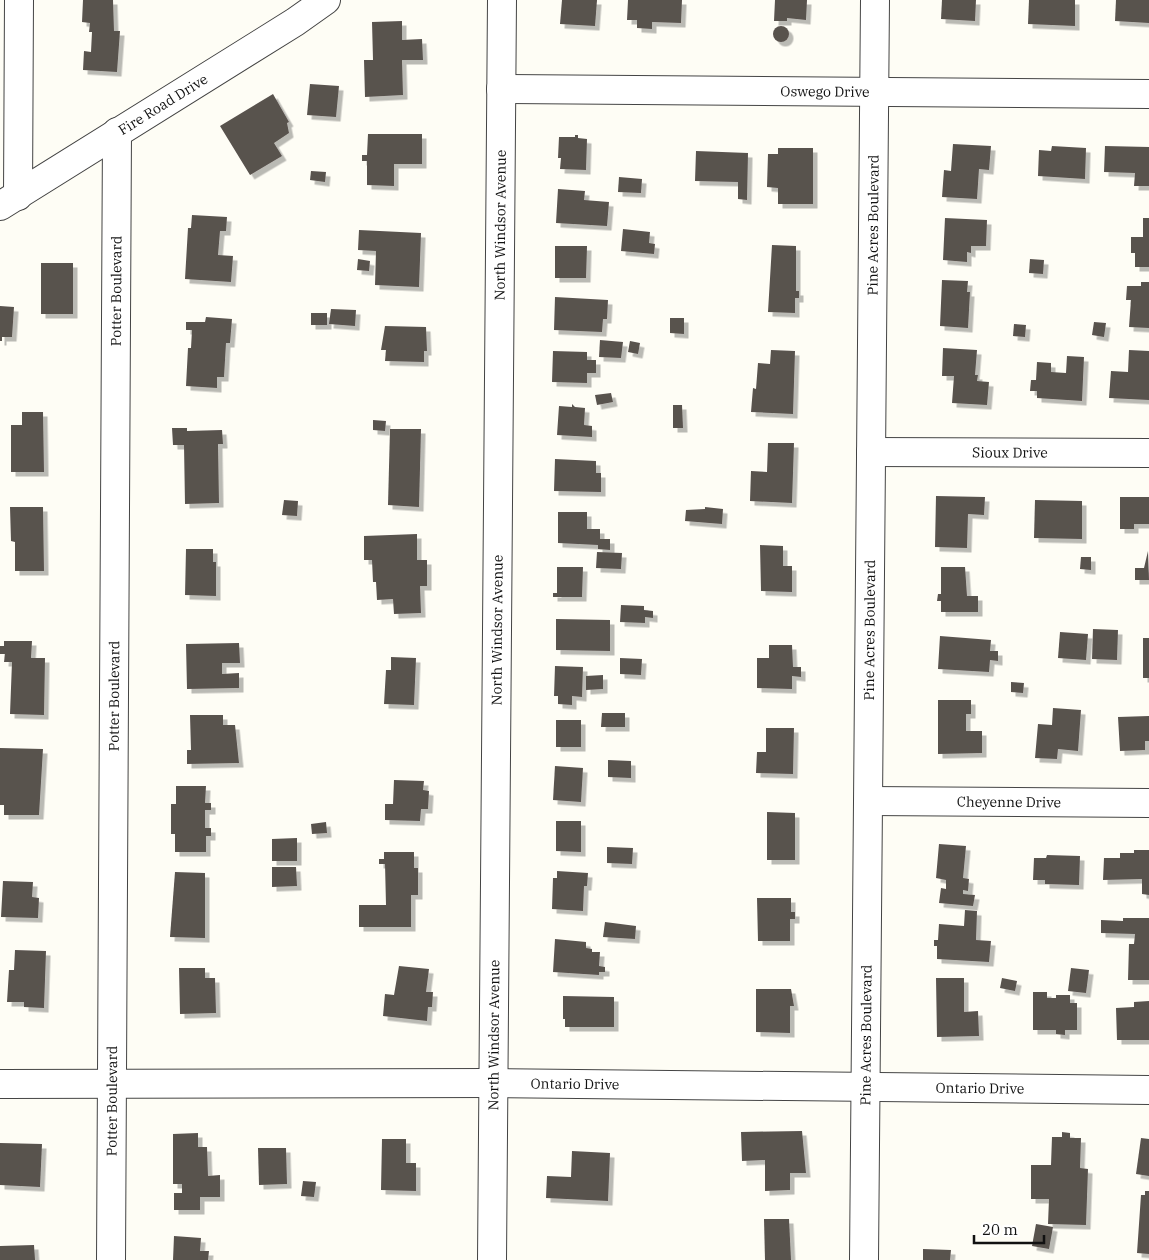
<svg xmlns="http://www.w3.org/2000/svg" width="1149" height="1260" font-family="'IBM Plex Serif',serif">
<defs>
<filter id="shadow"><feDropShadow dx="4.5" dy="4.5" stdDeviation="0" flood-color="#0004"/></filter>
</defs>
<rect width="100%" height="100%" fill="#fefdf5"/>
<g fill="#59524e" filter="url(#shadow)">
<path d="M83,0h30l1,31h6l-3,41 -34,-2 1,-19 7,1 1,-20h-3l1,-9 -8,-1z"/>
<path d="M562,0h35l-2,26 -35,-2z"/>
<path d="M628,0h54l-1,23 -29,-1v7l-15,-1v-8h-10z"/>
<path d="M775,0h32l-1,20 -19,-2v3h-13z"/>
<path d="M942,0h34l-1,21 -34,-2z"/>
<path d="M1029,0h46v26l-47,-2z"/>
<path d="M1116,0h33v23l-34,-2z"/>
<path d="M402,21v19l20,-1 1,21h-21l1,35 -38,2 -1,-37h9l-1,-38z"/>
<circle cx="781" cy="34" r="8"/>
<path d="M310,84l29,2 -3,31 -29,-2z"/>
<path d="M273,94l16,28 -2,1 2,10 -15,10 8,13 -32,19 -30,-49z"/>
<path d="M368,134h54v30h-28v22l-27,-1v-24h-5v-6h5z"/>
<path d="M575,135h3v3l9,1 -1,31 -26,-1 1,-11h-3l1,-21h16z"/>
<path d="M953,144l38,2 -2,24 -10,-1 -2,30 -35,-2 2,-27 7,1z"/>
<path d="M1052,146l34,2 -1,31 -47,-3 1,-26 12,1z"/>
<path d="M1105,146l44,1v39h-15l1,-13 -31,-1z"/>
<path d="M778,148h35v56h-35v-16l-11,-1 1,-33h10z"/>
<path d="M696,151l52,2 -1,47 -9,-1v-17l-43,-1z"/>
<path d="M311,171l15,1 -1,10 -15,-2z"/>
<path d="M619,177l23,2 -1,14 -23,-1z"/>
<path d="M558,189l27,2 -1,9 25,2 -2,24 -51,-3z"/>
<path d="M192,215l35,2 -1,14h-6l-2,24 15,1 -2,26 -46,-3 3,-51h3z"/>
<path d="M945,218l42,2 -1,26h-15v7l-4,-1v10l-24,-2z"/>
<path d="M1143,218h6v49h-14v-14h-4v-16h12z"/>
<path d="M623,229l27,3 -1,11 6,1 -1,10 -33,-3z"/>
<path d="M359,230l62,3 -2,54 -44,-2 1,-34 -18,-1z"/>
<path d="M772,245l24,1v45h3v7h-4v15l-27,-1z"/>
<path d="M555,246h32l-1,32h-31z"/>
<path d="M358,259l12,2 -1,10 -12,-1z"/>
<path d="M1030,259l14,1 -1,14 -14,-1z"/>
<rect x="41" y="263" width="32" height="51"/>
<path d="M942,280l26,1 -1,11h3l-2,36 -28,-2z"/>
<path d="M1141,282h8v46l-20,-1 2,-27h-5l1,-14h14z"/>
<path d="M555,297l53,3 -1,19h-4l-1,13 -48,-2z"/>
<path d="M0,306l14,1 -2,30h-10v4h-2z"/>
<path d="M331,309l25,1 -1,16 -26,-2z"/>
<rect x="311" y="313" width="16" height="12"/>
<path d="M206,317l26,2 -2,24h-4l-2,34h-7v11l-31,-2 2,-38h3l1,-18h-6v-8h19z"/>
<path d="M670,318h14v16l-14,-1z"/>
<path d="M1094,322l12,1 -2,14 -12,-2z"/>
<path d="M1014,324l12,1 -1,12 -12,-1z"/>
<path d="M385,326l41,1 1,24h-3v11l-39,-1 1,-11h-5z"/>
<path d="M600,340l23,2 -2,16 -22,-1z"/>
<path d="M630,341l10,2 -2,11 -10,-2z"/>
<path d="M943,348l34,2 -2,25h3l-1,6 12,1 -2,23 -35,-2 2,-27h-12z"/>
<path d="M771,350l24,1 -2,63 -42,-2 2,-24 3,1 2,-26 12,1z"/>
<path d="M1129,350l20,1v49l-40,-2 2,-27 17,1z"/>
<path d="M553,351l34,1v8h9v13h-9v10l-35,-1z"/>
<path d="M1067,356l17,1 -2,44 -45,-3v-7h-7l1,-11h5l1,-18 14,1v9l15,1z"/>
<path d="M611,393l2,9 -16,3 -2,-10z"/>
<path d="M572,404l3,3 10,1 -1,17 8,1v11l-35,-2 2,-29 13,1z"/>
<path d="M673,405h9l1,23h-10z"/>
<path d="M22,412h21l1,60h-33v-47h11z"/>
<path d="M373,420l13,1 -1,10 -12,-1z"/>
<path d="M172,428h15v3l35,-1 1,14h-5l1,59 -34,1 -1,-59h-11z"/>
<path d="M390,429h31l-2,78 -31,-2z"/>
<path d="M768,443h26l-2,60 -42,-2 1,-30 16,1z"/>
<path d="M555,459l41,2v12h5v19l-47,-1z"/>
<path d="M936,496l49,1 -1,18 -16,-1 -1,34 -32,-1z"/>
<path d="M1120,497h29v27h-15v5h-14z"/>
<path d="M284,500l14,1 -1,15 -15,-1z"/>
<path d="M1035,500l47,1v38l-48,-1z"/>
<path d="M10,507h33l1,64h-29v-29l-4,-1z"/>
<path d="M705,507l18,2 -1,15 -37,-3 1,-11 19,-1z"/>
<path d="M558,512h29v17h13v10h10v11l-12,-1v-4l-40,-2z"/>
<path d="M417,534v26h10v26h-7l1,27 -27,1 -1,-15 -16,1 -1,-18h-3l-1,-22h-8v-24z"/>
<path d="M760,545l23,1v20h9v26l-31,-1z"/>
<path d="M186,549h27v13h3v34l-31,-1z"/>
<path d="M1148,551l1,29h-14v-12h9z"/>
<path d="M597,552l25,1 -1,16 -25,-1z"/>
<path d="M1081,557h10v13l-11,-1z"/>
<path d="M557,567h26l-1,30h-29v-4h4z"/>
<path d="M941,567h24l2,29h11v16h-37v-11h-4l1,-7h3z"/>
<path d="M621,605l23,1v4l9,1v7l-8,-1v6l-25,-1z"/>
<path d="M556,619l54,1v31l-54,-1z"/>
<path d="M1093,629l25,1 -1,30 -25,-1z"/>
<path d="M1060,632l28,2 -2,26 -28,-2z"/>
<path d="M940,636l51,4 -1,11h8v10l-8,-1 -1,12 -51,-3z"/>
<rect x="1143" y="638" width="6" height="40"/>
<path d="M4,641h28l-1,17h14l-1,57 -34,-1 2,-52h-8l1,-8h-5v-8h4z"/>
<path d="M239,643l1,20h-18v11l17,-1v15l-52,1 -1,-45z"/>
<path d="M769,645h23l1,22h8v10l-9,-1v13l-35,-1v-30h12z"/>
<path d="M391,657l25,1 -2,47 -30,-1 2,-34h5z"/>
<path d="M620,658l22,1 -1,16 -21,-1z"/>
<path d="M555,666l28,1 -1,30 -10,-1v9l-14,-1v-8h-4z"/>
<path d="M603,675v14l-17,1v-14z"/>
<path d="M1011,682l13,1 -1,10 -12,-1z"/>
<path d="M938,700h33v14h-5v17h16v22l-44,1z"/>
<path d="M1053,708l28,2 -3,41 -20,-2 -1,10 -22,-1 3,-34 14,1z"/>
<path d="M602,713h23v14h-24z"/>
<path d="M190,715h33v10h12l4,38 -52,1v-14h4z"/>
<path d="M1149,716v25h-4v9l-25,1 -2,-34z"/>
<rect x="556" y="720" width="25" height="27"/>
<path d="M766,728h28l-1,46 -37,-1 1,-21h9z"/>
<path d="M0,748l43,1 -4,66h-35v-10h-4z"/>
<path d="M608,760l23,1v17l-23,-1z"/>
<path d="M555,766l28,2 -2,34 -28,-2z"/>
<path d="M394,780l30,1 -1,9 6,1 -1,18h-7l-1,12 -35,-1v-16h8z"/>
<path d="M176,786h30l-1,17h6v7h-6v18h6v8h-5v16h-31v-18h-4v-30h5z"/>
<path d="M767,812l28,1v47h-28z"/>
<path d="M556,821h25v31l-25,-1z"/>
<path d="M326,822l1,11 -15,1 -1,-10z"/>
<path d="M297,838v23h-25v-22z"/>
<path d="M939,844l27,2 -3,32 6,1 -1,12 -5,-1v4l12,1 -2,11 -34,-3 2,-15 5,1v-9l-10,-2z"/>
<path d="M607,847l26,1 -1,16 -25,-1z"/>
<path d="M1134,850h15v45l-7,-1v-15l-39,1 1,-22h16v-5h14z"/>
<path d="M384,852h30v16h4v27h-7v32h-52v-22h27l-1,-41h-6v-5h5z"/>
<path d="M1047,855l33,1 -1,29 -34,-1v-4h-12l1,-22h12z"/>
<path d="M272,867h24l1,19 -25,1z"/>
<path d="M557,871l31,2 -1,13h-3l-1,25 -31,-2 1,-31h4z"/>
<path d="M175,872l30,1v65l-35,-1z"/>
<path d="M3,881l30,1 -1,15 7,1 -1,20 -37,-1z"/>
<path d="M757,898h34v14h4v7h-5v22h-32z"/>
<path d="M965,910l12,1 -1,29 15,1 -2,21 -52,-3v-13h-3v-6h4l1,-16 25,2z"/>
<path d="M1123,918h26v62h-21l1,-36h5l1,-10 -34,-1v-13l22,1z"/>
<path d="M605,922l31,4 -1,13 -32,-2z"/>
<path d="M555,939l31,3v6l6,1v3h8l-1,14 6,1v5h-6v3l-46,-3z"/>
<path d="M15,950l31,1 -2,57 -20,-1v-5h-17l2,-32h5z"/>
<path d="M399,966l30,3 -3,23h7l-1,15h-4l-1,14 -44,-5 2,-22 9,1z"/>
<path d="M179,968h26v10h10l1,35 -36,1z"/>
<path d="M1071,968l18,2 -3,23 -18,-2z"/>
<path d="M936,978h28v34l14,-1 1,25 -42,1z"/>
<path d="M1002,978l15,3 -2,10 -15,-3z"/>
<path d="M756,989h35l3,17h-4v27l-34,-1z"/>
<path d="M1033,992h14v6h9v-3h14v8h7v27h-12v5l-9,-1v-4h-23z"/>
<path d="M563,996l51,1v30h-49v-8h-2z"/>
<path d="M1149,1001v39h-32l-1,-32 18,-1v-5z"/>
<path d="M802,1131l4,42h-16v17l-25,1v-31l-23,1 -1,-29z"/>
<path d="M1062,1132l8,1v5h11l-1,30 8,1 -2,56 -38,-1 1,-25h-18v-34h20l1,-28h10z"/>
<path d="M198,1133v14h9l1,29 12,-1v22h-20v13h-26v-17h8v-9h-9v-50z"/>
<path d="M1141,1138l8,1v37l-13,-2z"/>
<path d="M382,1139h24v24h10v28l-35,-1z"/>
<path d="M0,1143l42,1 -2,43 -40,-2z"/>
<path d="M258,1148h28l1,36 -28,1z"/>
<path d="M572,1151l38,2 -2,48 -62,-3 1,-22 24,1z"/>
<path d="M303,1181l13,1 -2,15 -13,-1z"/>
<path d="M1145,1191h4v63l-12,-1 4,-58h4z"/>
<path d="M764,1219h25l2,41h-26z"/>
<path d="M1036,1224l17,3 -4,22 -17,-3z"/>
<path d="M174,1236l27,2 -1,13h9l-1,9h-35z"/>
<path d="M34,1245l1,15h-35v-14z"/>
<path d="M923,1249l28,1 -1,10h-27z"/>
</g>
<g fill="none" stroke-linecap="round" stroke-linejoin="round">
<g stroke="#444" stroke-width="30">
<g id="minor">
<path id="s1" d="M501,89l648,5"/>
<path d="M18,196l1,-196"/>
<path id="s2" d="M0,206l295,-184 31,-22"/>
<path id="s3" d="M871,452l278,1"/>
<path id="s4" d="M869,801l280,2"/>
<path id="s5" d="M0,1084l493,-1 656,7"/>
<path id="s6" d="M111,1260l6,-1128"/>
<path id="s7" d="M492,1260l10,-1260"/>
<path id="s8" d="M864,1260l11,-1260"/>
</g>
</g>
<use href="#minor" stroke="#fff" stroke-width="28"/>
</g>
<g text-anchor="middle" stroke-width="5" stroke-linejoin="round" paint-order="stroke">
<g font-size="14" fill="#111" stroke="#fff">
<text dy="5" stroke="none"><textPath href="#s1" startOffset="324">Oswego Drive</textPath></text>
<text dy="5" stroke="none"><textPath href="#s2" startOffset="192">Fire Road Drive</textPath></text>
<text dy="5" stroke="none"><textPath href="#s7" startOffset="1035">North Windsor Avenue</textPath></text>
<text dy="5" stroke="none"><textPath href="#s8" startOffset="1035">Pine Acres Boulevard</textPath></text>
<text dy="5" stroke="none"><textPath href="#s6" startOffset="969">Potter Boulevard</textPath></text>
<text dy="5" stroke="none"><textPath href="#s3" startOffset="139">Sioux Drive</textPath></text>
<text dy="5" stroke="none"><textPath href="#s7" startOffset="630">North Windsor Avenue</textPath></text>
<text dy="5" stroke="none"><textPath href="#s8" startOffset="630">Pine Acres Boulevard</textPath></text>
<text dy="5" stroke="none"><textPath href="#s6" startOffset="564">Potter Boulevard</textPath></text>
<text dy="5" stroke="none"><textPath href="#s4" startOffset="140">Cheyenne Drive</textPath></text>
<text dy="5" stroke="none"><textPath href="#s7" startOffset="225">North Windsor Avenue</textPath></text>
<text dy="5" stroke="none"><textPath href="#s8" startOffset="225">Pine Acres Boulevard</textPath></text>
<text dy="5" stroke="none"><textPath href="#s5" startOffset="575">Ontario Drive</textPath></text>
<text dy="5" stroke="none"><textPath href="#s5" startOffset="980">Ontario Drive</textPath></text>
<text dy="5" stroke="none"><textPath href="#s6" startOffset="159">Potter Boulevard</textPath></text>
</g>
</g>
<path d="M974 1235v8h70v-8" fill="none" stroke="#111111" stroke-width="2.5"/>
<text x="982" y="1235" font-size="15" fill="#111111" stroke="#ffffff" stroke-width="4" paint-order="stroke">20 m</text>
</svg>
